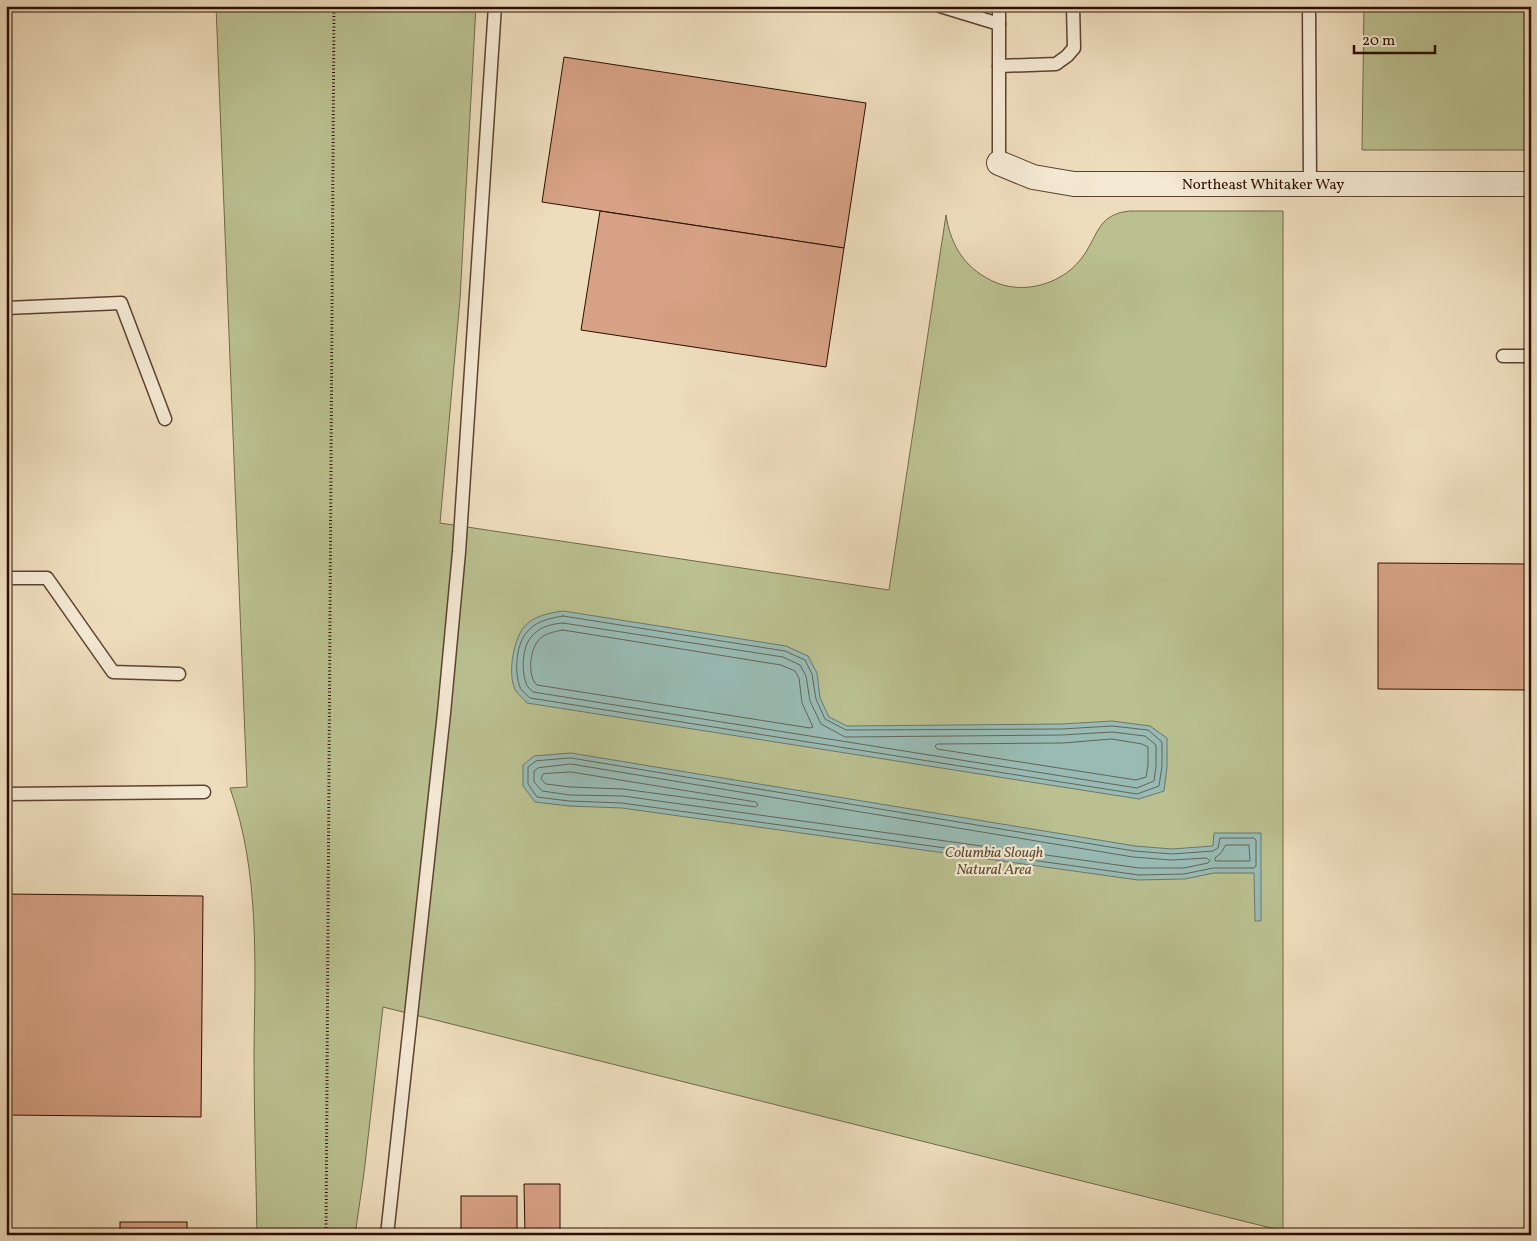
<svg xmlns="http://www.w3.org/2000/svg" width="1537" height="1241" font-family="Vollkorn,serif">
<rect width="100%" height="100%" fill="#eeddbd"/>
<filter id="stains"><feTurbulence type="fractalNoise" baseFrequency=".004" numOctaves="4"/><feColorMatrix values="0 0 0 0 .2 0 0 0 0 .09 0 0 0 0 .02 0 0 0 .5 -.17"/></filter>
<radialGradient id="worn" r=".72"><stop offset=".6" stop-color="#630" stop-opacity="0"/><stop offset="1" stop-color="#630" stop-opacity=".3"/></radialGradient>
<g fill="#bac090" stroke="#736848">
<path d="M216,6h260l-16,293 -20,224 449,67 57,-375c4,26 15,48 39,62 31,20 74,10 96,-18 17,-21 15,-45 49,-48h153v1020l-900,-224 -19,166 -9,62h-98c-1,-61 -3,-122 -3,-183 1,-88 6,-180 -24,-264l17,-1z"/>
<path d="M1364,6h167v144h-169z"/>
</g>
<g fill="#99bbb4" stroke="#6d766c">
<path d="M563,611l223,35 22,10 9,17 3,25 9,19 18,9 215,-2 50,-3 38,5 17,12v29l-3,24 -25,8 -612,-96c-3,-4 -8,-8 -11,-12 -9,-14 -3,-51 8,-64 9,-11 25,-14 39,-16z"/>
<path d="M571,753l564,93 37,3 41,-3 1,-13h47v88h-6l-1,-48h-40l-29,6 -47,1 -516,-72 -53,-2 -34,-4 -12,-16v-21l11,-9z"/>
</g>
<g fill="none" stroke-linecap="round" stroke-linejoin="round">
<g stroke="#62655a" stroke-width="1">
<path d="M563,616l222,35 20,9 7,14 4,25 9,20 21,11 216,-1 50,-3 36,4 14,12v24l-3,20 -22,8 -607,-96c-3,-3 -9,-7 -10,-11 -6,-16 -4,-44 8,-56 8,-10 23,-13 35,-15z"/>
<path d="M563,623l220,34 17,8 6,11 4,25 11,23 24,13 217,-2 50,-3 33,4 11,9v21l-2,15 -17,7 -604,-96c-3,-3 -6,-5 -7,-9 -5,-14 -4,-39 8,-49 8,-8 18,-10 29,-11z"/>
<path d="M563,630l218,35 14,6 4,7 3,25 11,24 -3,1 -273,-43c-10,-9 -7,-35 1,-44 6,-8 16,-9 25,-11z"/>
<path d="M1112,739l30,5 6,3v18l-2,12 -10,3 -199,-31 -2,-3 2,-2 126,-1z"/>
<path d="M571,758l563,93 38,3 41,-3 5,-3 2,-10h34l2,2v26l-2,2h-41l-29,6 -45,1 -517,-72 -53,-2 -32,-4 -9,-13v-17l8,-6z"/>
<path d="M571,764l562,93 38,3 36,-2 3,3 -2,2 -24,5h-45l-516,-72 -53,-1 -28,-4 -8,-9v-11l4,-3z"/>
<path d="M571,772l185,30 2,3 -2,2 -133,-18 -53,-2 -24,-3 -5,-5 2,-5z"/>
<path d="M1226,845h23l1,16h-35v-3l6,-5z"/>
</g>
</g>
<g fill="#d6a184" stroke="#2c0f00">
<path d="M564,57l302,46 -22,145 -302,-46z"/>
<path d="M600,211l244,37 -18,119 -245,-37z"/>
<path d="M1378,563l153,1v126l-153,-1z"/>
<path d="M6,894l197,2 -2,221 -195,-2z"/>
<path d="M524,1184h36v51h-35z"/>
<rect x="461" y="1196" width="56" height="39"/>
<rect x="120" y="1222" width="67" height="13"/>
<rect x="1469" y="1233" width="62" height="2"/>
</g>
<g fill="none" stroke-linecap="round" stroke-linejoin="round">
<g stroke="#5c422f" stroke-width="15">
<g id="lane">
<path d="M940,6l59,18"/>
<path d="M999,6v157"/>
<path d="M1309,6l1,178"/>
<path d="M999,66l57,-2 11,-8 7,-8 -1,-42"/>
<path d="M6,308l115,-5 44,116"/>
<path d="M1503,356h28"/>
<path d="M6,578h41l66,94 66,2"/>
<path d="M6,794l198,-2"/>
<path d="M387,1235l57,-522 15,-161 36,-546"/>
</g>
</g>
<g stroke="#5c422f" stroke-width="26">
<path id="street" d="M999,163l34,14 41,7h457"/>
</g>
<path stroke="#2c0f00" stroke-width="3" stroke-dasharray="1 2.5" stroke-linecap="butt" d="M326,1235l8,-1229"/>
<use href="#lane" stroke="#f4e9d4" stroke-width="12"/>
<use href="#street" stroke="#f4e9d4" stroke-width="24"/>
</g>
<g text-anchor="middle" stroke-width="4.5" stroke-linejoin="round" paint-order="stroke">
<g font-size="15" fill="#2c0f00" stroke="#f4e9d4">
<text x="1263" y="189">Northeast Whitaker Way</text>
</g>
<g font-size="15" font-style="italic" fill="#5e4d32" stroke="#f4e9d4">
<text x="994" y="857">Columbia Slough<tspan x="994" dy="17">Natural Area</tspan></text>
</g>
</g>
<rect width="1537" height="1241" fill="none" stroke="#eeddbd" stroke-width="25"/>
<rect x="8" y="8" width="1522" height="1226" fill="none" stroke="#2c0f00" stroke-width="2.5"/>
<rect x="12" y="12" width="1512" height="1216" fill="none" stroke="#2c0f00"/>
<path d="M1354 45v8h81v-8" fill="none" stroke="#2c0f00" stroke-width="2.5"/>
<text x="1362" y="45" font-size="15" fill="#2c0f00" stroke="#f4e9d4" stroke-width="4" paint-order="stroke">20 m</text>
<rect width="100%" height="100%" filter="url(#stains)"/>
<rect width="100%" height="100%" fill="url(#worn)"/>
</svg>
